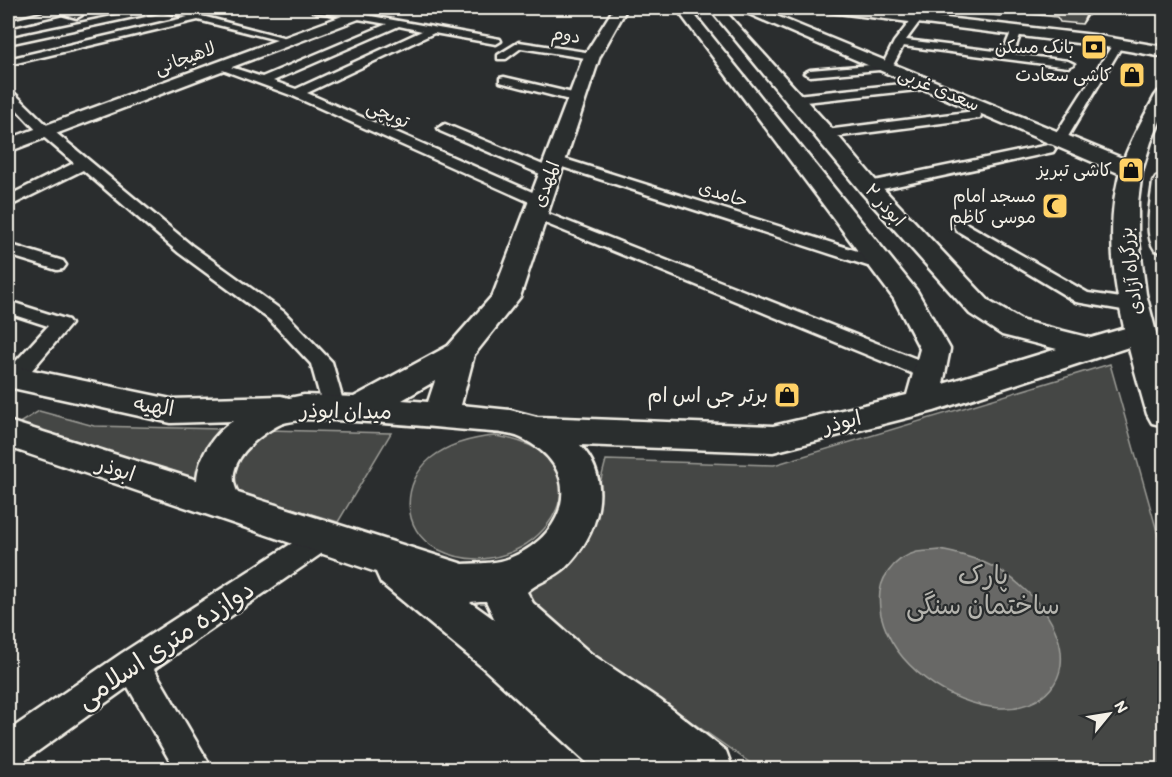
<svg xmlns="http://www.w3.org/2000/svg" width="1172" height="777" font-family="Itim,'Playpen Sans Arabic',sans-serif">
<rect width="100%" height="100%" fill="#2a2d2e"/>
<filter id="ink" filterUnits="userSpaceOnUse"><feTurbulence type="fractalNoise" baseFrequency=".0167" numOctaves="2"/><feDisplacementMap in="SourceGraphic" scale="12" xChannelSelector="R" yChannelSelector="G"/><feConvolveMatrix kernelMatrix="1 2 1 2 8 2 1 2 1" color-interpolation-filters="sRGB"/></filter>
<g filter="url(#ink)">
<g fill="#444645" stroke="#9c9c96" stroke-width="1.5">
<path d="M1110,364l54,192v213h-405l-239,-167 69,-77 17,-65 168,5z"/>
<path d="M39,411l55,15 297,7 -53,89 -322,-97z"/>
<path d="M495,436c134,19 38,161 -58,113 -37,-19 -35,-67 -6,-91 19,-15 41,-20 64,-22z"/>
</g>
<path fill="#676866" stroke="#9f9f9a" stroke-width="1.5" d="M940,550c31,6 59,15 82,37 15,13 28,29 35,48 16,44 -14,75 -57,73 -51,-3 -107,-43 -119,-93 -3,-15 -3,-30 7,-43 7,-10 17,-17 29,-20 8,-1 16,-1 23,-2z"/>
<g fill="none" stroke-linecap="round" stroke-linejoin="round">
<g stroke="#f4f1e8" stroke-width="5">
<g id="street">
<path d="M62,8l20,7 -5,3 -15,-4 -50,12 -4,-3 1,-2z"/>
<path d="M151,8h20l123,32 -5,3 -91,-23 -190,45v-6l180,-42 -26,-6 -154,33v-6z"/>
<path d="M309,8h17l174,31 1,2 -5,3 -62,-11 -127,60 239,105 2,3 -2,3h-12l-241,-108 -81,-30 6,-3 44,14 125,-53 -74,-13zM399,26l23,5 -126,58 -23,-8z"/>
<path d="M901,8h9l-7,6 -5,-3z"/>
<path d="M915,18l5,3 -14,19 97,12 9,-22 5,-3 5,3 -9,24 55,7 6,3 -6,3 -165,-21 -12,23 -81,7 -6,-3 6,-3 73,-6 11,-22 18,-23z"/>
<path d="M1118,41l5,3 -57,96 -7,4 -5,-1 -2,-3 61,-96z"/>
<path d="M519,42l73,11 5,3 -5,3 -71,-11 -15,11h-8v-4z"/>
<path d="M504,77l77,18 2,3 -6,4 -77,-20v-4z"/>
<path d="M931,81l4,1v6l-139,15 -6,-4 6,-4z"/>
<path d="M8,90l4,1 38,37 141,117 93,67 48,50 13,46 -4,6 -8,2 -8,-2 -14,-50 -41,-44 -91,-67 -96,-83 -75,37v-11l66,-33 -34,-29 -32,-34z"/>
<path d="M975,111l5,1 1,3 -1,3 -154,20 -7,-4 7,-4z"/>
<path d="M445,124l110,46 2,3 -7,4 -5,-1 -105,-45 -2,-3z"/>
<path d="M1048,145l5,1 2,3 -2,3 -184,40 -8,-5 8,-5z"/>
<path d="M555,156l331,104 3,4 -3,4h-12l-324,-105 -2,-3z"/>
<path d="M536,209l401,158 3,5 -3,5 -8,2 -8,-2 -391,-160 -2,-3 2,-3z"/>
<path d="M962,221l126,72 46,7 7,2 3,4 -3,4 -7,2 -58,-10 -120,-72 -2,-4 2,-4z"/>
<path d="M8,244l55,17 3,4 -3,4 -6,1 -49,-15z"/>
<path d="M8,301l60,19 3,4 -50,59 -13,1v-14l40,-44 -40,-13z"/>
<path d="M324,525l10,4 4,8 -4,8 -180,124 59,101h-38l-47,-83 -108,77 -12,5v-38l114,-78 192,-124z"/>
</g>
</g>
<g stroke="#f4f1e8" stroke-width="5">
<g id="secondary">
<path d="M364,8h18l-2,3 -372,141v-13z"/>
<path d="M614,8h13l-27,48 -80,241 -46,58 -13,50 49,5 27,7 236,9 134,-31 13,-46 -26,-50 -218,-291h13l228,283 33,58 -7,35 114,-35 -55,-14 -32,-21 -109,-122 -152,-184h13l111,122 44,52 113,120 33,19 68,17 48,-14 11,2 4,7 -4,7 -216,71 -161,41 -193,-7c35,37 18,91 -15,123 -11,10 -29,15 -38,24l6,11 57,50 70,47 66,51 7,19h-68l-6,-6 2,6h-66l-114,-104 -100,-83 -5,-11 -368,-125v-26l189,59c2,-24 16,-46 36,-59l-62,2 -163,-36v-22l163,34 110,-3 8,2 15,-3 50,2 94,-51 45,-51 91,-239zM435,381l-7,21 -26,-2zM304,419c55,1 109,6 163,11 17,2 38,1 54,8 63,29 49,95 -9,119 -14,7 -33,6 -49,7l-225,-71c-17,-29 20,-58 43,-69 7,-3 16,-3 23,-5zM480,601h6l9,19 -25,-18z"/>
<path d="M740,8h17l382,157 3,5 -3,5 -8,2 -8,-2 -381,-164z"/>
</g>
</g>
<g stroke="#f4f1e8" stroke-width="5">
<path id="primary" d="M823,8h36l235,27 70,12v10l-70,-12 -264,-33z"/>
</g>
<g stroke="#f4f1e8" stroke-width="5">
<g id="highway">
<path d="M1164,91v22l-13,29 -9,29 -4,31v31l8,61 18,69v63l-12,-3 -5,-9c-22,-79 -51,-170 -24,-252 8,-23 21,-45 32,-66l3,-4z"/>
<path d="M1164,175v78l-9,-3c-12,-16 -4,-48 -2,-68l3,-5z"/>
</g>
</g>
<use href="#street" fill="#2a2d2e" fill-rule="evenodd"/>
<use href="#secondary" fill="#2a2d2e" fill-rule="evenodd"/>
<use href="#primary" fill="#2a2d2e" fill-rule="evenodd"/>
<use href="#highway" fill="#2a2d2e" fill-rule="evenodd"/>
</g>
<path fill="#494b4a" stroke="#f4f1e8" stroke-width="1.5" d="M976,8h117l-11,16 -22,-2 -3,-5 -55,-6 -2,5 -25,-3z"/>
<path fill="#3c3d3c" stroke="#f4f1e8" stroke-width="1.5" d="M1090,8h3l-11,16 6,-13z"/>
<path fill="#555756" stroke="#f4f1e8" stroke-width="1.5" d="M1065,8h25l-2,3 -23,-2z"/>
</g>
<defs>
<g id="bank-square" transform="scale(1.35)"><rect x="-9" y="-9" width="18" height="18" rx="4" fill="#ffd166" stroke="#2a2d2e"/><path d="M-6-4H6V4H-6ZM0-2.3a2.3 2.3 0 1 0 0 4.6a2.3 2.3 0 1 0 0-4.6Z" fill="#111"/></g>
<g id="shop-square" transform="scale(1.35)"><rect x="-9" y="-9" width="18" height="18" rx="4" fill="#ffd166" stroke="#2a2d2e"/><path d="M-5-2.5h2.3a2.7 3.5 0 0 1 5.4 0H5L5.5 6h-11ZM-1.5-2.5h3a1.5 2.3 0 0 0-3 0Z" fill="#111"/></g>
<g id="mosque-square" transform="scale(1.35)"><rect x="-9" y="-9" width="18" height="18" rx="4" fill="#ffd166" stroke="#2a2d2e"/><path d="M3.5-4.9A6 6 0 1 0 3.5 4.9A5 5 0 1 1 3.5-4.9Z" fill="#111"/></g>
</defs>
<g fill-rule="evenodd">
<use href="#bank-square" x="1094" y="47"/>
<use href="#shop-square" x="1132" y="75"/>
<use href="#shop-square" x="1131" y="170"/>
<use href="#mosque-square" x="1055" y="206"/>
<use href="#shop-square" x="787" y="395"/>
</g>
<g text-anchor="middle" stroke-width="4.5" stroke-linejoin="round" paint-order="stroke">
<g font-size="18" fill="#f4f1e8" stroke="#2a2d2e">
<text transform="translate(566 35) rotate(8)" y="6">دوم</text>
<text transform="translate(185 58) rotate(-20)" y="6">لاهیجانی</text>
<text transform="translate(939 89) rotate(23)" y="6">سعدی غربی</text>
<text transform="translate(388 114) rotate(24)" y="6">توپچی</text>
<text transform="translate(546 184) rotate(-70)" y="6">المهدی</text>
<text transform="translate(723 194) rotate(18)" y="6">حامدی</text>
<text transform="translate(885 205) rotate(48)" y="6">ابوذر ۲</text>
<text transform="translate(1131 271) rotate(-97)" y="6">بزرگراه آزادی</text>
</g>
<g font-size="18" fill="#f4f1e8" stroke="#2a2d2e" text-anchor="end">
<text x="1074" y="53">بانک مسکن</text>
<text x="1112" y="81">کاشی سعادت</text>
<text x="1112" y="176">کاشی تبریز</text>
<text x="1036" y="202">مسجد امام<tspan x="1036" dy="21">موسی کاظم</tspan></text>
</g>
<g font-size="21" fill="#f4f1e8" stroke="#2a2d2e" text-anchor="end">
<text x="768" y="402">برتر جی اس ام</text>
</g>
<g font-size="21" fill="#f4f1e8" stroke="#2a2d2e">
<text transform="translate(154 406) rotate(9)" y="7">الهیه</text>
<text transform="translate(346 411) rotate(1)" y="7">میدان ابوذر</text>
<text transform="translate(842 422) rotate(-14)" y="7">ابوذر</text>
<text transform="translate(116 469) rotate(18)" y="7">ابوذر</text>
</g>
<g font-size="26" fill="#b6b5af" stroke="#2a2d2e">
<text x="983" y="584">پارک<tspan x="983" dy="30">ساختمان سنگی</tspan></text>
</g>
<g font-size="26" fill="#f4f1e8" stroke="#2a2d2e">
<text transform="translate(165 644) rotate(-34)" y="9">دوازده متری اسلامی</text>
</g>
</g>
<rect width="1172" height="777" fill="none" stroke="#2a2d2e" stroke-width="30"/>
<rect x="15" y="15" width="1142" height="747" fill="none" stroke="#f4f1e8" stroke-width="2" filter="url(#ink)"/>
<g transform="translate(1109 714) rotate(60)" stroke="#2a2d2e" stroke-width="4.5" paint-order="stroke">
<path d="M0-4.5L10 22L0 15L-10 22Z" fill="#f4f1e8"/>
<text y="-9" font-size="16" font-weight="bold" text-anchor="middle" fill="#f4f1e8">N</text>
</g>
</svg>
